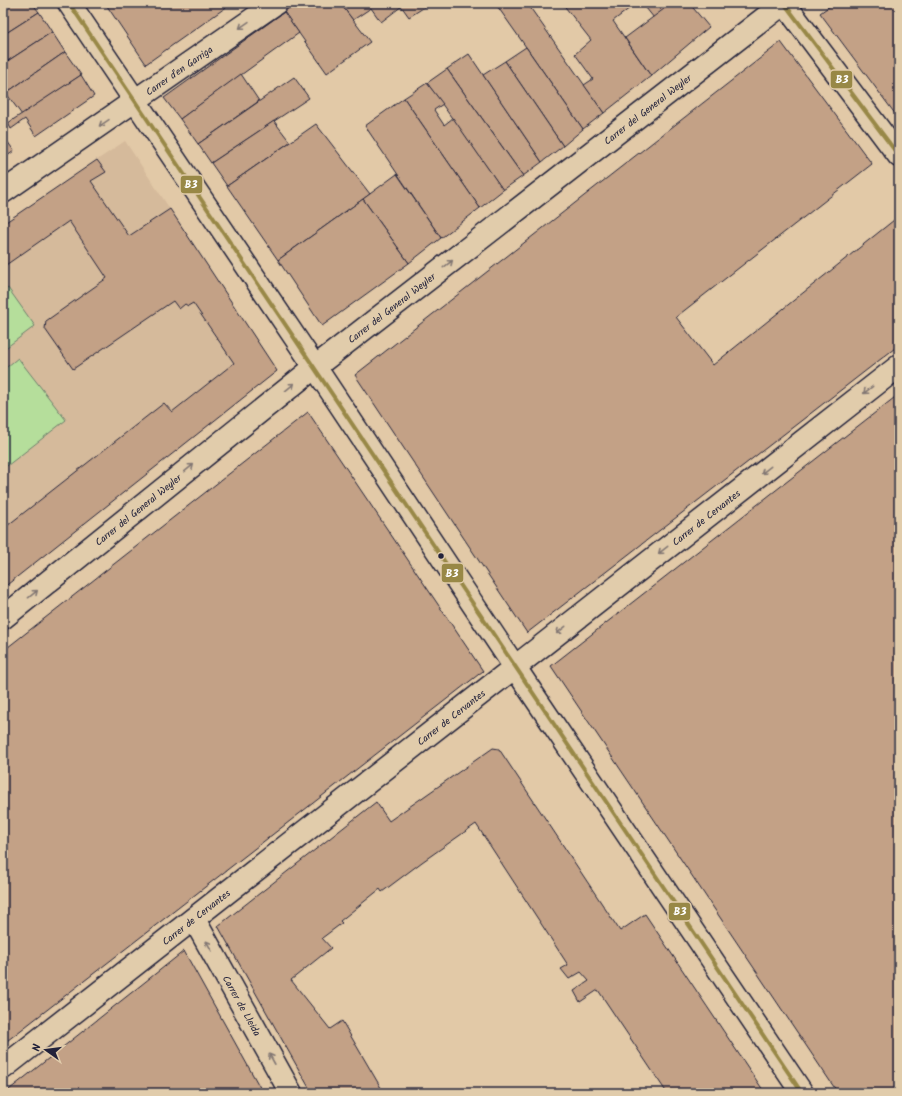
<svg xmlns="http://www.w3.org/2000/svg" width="902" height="1096" font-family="Kalam,sans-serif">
<rect width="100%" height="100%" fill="#e2c9a7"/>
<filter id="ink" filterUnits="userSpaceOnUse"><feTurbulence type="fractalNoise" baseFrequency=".025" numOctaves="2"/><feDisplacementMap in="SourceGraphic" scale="8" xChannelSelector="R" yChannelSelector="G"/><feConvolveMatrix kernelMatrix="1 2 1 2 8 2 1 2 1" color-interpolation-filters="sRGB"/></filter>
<g filter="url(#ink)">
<path fill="#d5ba9b" d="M125,141l152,230 -274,217v-364z"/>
<g fill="#b5de9b" stroke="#6c806b">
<path d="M8,288l27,38 -32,24v-58z"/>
<path d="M18,358l48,62 -63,49v-99z"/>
</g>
<g fill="#c3a186" stroke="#22223b">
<path d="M6,3h26l7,9 -36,23v-30z"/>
<path d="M105,3h127l-86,61z"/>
<path d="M296,3h44l30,39 -43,31 -43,-61z"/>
<path d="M340,3h59l3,3 -21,16 -10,-14 -18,12z"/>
<path d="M399,3h32l-22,14z"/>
<path d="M495,3h32l77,110 -21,16 -57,-82z"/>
<path d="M562,3h64l4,5 -17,13 38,55 -47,37 -20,-28 9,-6 -18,-25 16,-14z"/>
<path d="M642,3h30l-18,15z"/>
<path d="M672,3h17l20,24 -58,49 -26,-38z"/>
<path d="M834,3h65v116l-79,-106z"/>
<path d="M39,12l13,20 -49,32v-29z"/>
<path d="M284,12l15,21 -119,86 -16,-21z"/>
<path d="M52,32l13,20 -59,41 -3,-5v-24z"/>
<path d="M781,42l91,122 -196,153 37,48 186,-149v129l-372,288 -172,-258z"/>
<path d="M526,47l57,82 -20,17 -58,-85z"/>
<path d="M65,52l16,23 -59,40 -16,-22z"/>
<path d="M469,54l73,108 -19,14 -76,-107z"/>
<path d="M505,61l58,85 -21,16 -59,-87z"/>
<path d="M447,69l76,107 -20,14 -76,-107z"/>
<path d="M241,74l18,27 -61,43 -18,-25z"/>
<path d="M81,75l13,21 -58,40 -11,-17 -14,10 -3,-6z"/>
<path d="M294,77l15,21 -98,65 -13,-19z"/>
<path d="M427,83l16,21 -9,6 10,15 9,-7 50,72 -23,18 -76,-110z"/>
<path d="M404,98l76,110 -39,30 -76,-112z"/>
<path d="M274,121l16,21 -63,44 -16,-23z"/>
<path d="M316,124l54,70 -92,66 -51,-74z"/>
<path d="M3,135l11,16 -11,8z"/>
<path d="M97,160l9,12 -15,9 38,55 41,-27 107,162 -274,217v-59l161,-126 8,9 62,-49 -41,-60 -5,3 -3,-2 -6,5 -6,-8 -100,68 -28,-40 1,-8 61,-43 -38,-57 -66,46v-43z"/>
<path d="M397,174l44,64 -32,25 -46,-64z"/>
<path d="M363,199l46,64 -87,63 -44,-66z"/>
<path d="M899,394v699h-61l-287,-427z"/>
<path d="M308,412l175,259 -480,373v-393z"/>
<path d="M493,748l6,1 121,182 25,-17 120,179h-98l-69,-103 -18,12 -6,-11 15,-10 -8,-9 -12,7 -8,-10 7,-4 -92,-141 -54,38 -40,30 -2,-3 -40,32 2,2 -20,15 9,10 -40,32 39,49 12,-8 42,72h-72l-94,-167 158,-124 13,19z"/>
<path d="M184,951l79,142h-258z"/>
</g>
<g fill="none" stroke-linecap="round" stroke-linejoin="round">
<g stroke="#22223b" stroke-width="25">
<g id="minor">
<path d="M69,3l246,364 213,320 274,406"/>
<path id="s1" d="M3,192l273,-189"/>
<path id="s2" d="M3,618l312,-251 469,-364 115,153"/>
<path id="s3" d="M194,919l97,174"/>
<path id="s4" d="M3,1068l896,-702"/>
</g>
</g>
<use href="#minor" stroke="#e1ccab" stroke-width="22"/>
<g stroke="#e1ccab" stroke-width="7">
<g id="bus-1">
<path d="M69,3c245,363 488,727 733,1090"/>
<path d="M784,3l115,153"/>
</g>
</g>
<use href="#bus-1" stroke="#988846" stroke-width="4"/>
</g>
<defs><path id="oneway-shaft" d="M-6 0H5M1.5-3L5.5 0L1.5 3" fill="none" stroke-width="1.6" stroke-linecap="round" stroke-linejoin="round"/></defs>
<g stroke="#827773">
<use href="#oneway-shaft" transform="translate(244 25) rotate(145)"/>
<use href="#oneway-shaft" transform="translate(104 123) rotate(146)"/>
<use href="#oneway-shaft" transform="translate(448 264) rotate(-38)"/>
<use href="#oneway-shaft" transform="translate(290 387) rotate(-39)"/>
<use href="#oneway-shaft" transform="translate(868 390) rotate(142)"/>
<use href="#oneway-shaft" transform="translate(189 468) rotate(-39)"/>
<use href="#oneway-shaft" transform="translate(766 470) rotate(142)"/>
<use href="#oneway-shaft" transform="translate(663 550) rotate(142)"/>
<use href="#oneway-shaft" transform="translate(33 594) rotate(-39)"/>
<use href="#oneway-shaft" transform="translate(561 630) rotate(142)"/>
<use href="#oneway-shaft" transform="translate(209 946) rotate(-119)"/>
<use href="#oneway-shaft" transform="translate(272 1059) rotate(-119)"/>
</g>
</g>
<circle fill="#22223b" stroke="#e1ccab" stroke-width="1.5" cx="441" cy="556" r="3.5"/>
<g text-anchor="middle" stroke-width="3" stroke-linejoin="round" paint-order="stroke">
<g font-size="10" fill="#22223b" stroke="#e1ccab">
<text dy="4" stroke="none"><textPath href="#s1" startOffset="214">Carrer d'en Garriga</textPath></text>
<text dy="4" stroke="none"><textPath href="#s2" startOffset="821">Carrer del General Weyler</textPath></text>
<text dy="4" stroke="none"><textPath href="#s2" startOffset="497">Carrer del General Weyler</textPath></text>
<text dy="4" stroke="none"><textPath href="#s2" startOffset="173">Carrer del General Weyler</textPath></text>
<text dy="4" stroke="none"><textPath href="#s4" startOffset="893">Carrer de Cervantes</textPath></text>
<text dy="4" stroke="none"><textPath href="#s4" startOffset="569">Carrer de Cervantes</textPath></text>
<text dy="4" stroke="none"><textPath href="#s4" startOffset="245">Carrer de Cervantes</textPath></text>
<text dy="4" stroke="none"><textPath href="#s3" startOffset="99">Carrer de Lleida</textPath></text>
</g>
</g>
<g stroke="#e1ccab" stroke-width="1.5">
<rect x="830" y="70" width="23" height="19" rx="4" fill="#988846"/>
<rect x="180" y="175" width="23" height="19" rx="4" fill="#988846"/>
<rect x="441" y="563" width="23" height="20" rx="4" fill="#988846"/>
<rect x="668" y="902" width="23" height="19" rx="4" fill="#988846"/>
</g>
<g font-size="11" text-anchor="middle" font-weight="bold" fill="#fff">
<text x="842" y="83">B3</text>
<text x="191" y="188">B3</text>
<text x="452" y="577">B3</text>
<text x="680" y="915">B3</text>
</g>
<rect width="902" height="1096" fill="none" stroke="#e1ccab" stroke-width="16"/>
<rect x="8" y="8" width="886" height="1080" fill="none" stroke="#22223b" stroke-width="1.5" filter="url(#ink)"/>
<g transform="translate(46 1050) rotate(284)" stroke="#e1ccab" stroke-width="3" paint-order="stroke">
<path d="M0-3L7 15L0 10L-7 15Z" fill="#22223b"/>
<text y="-6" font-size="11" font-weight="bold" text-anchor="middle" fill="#22223b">N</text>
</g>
</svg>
